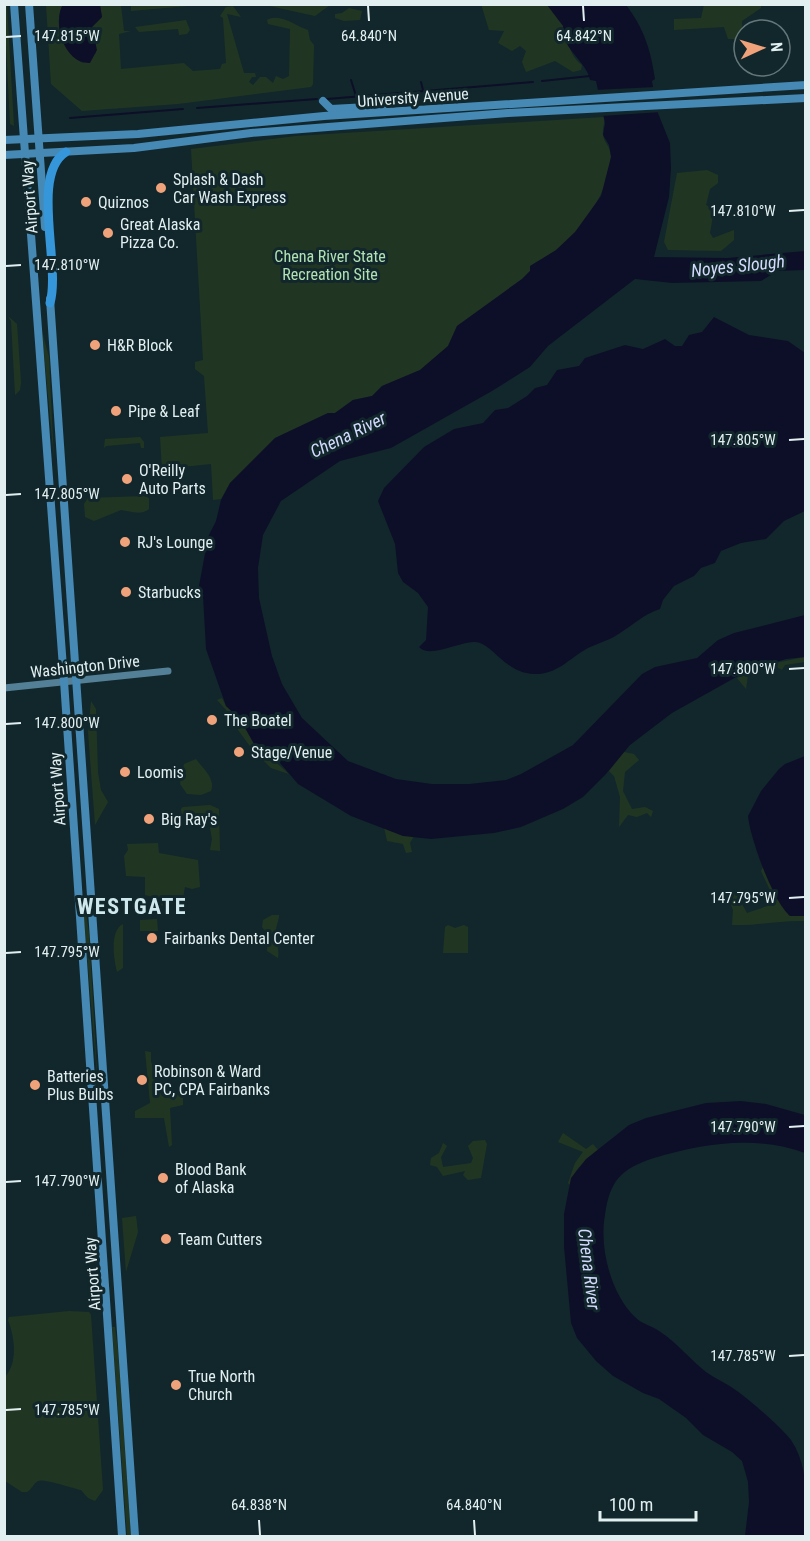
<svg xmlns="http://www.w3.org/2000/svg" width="810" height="1541" font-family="'Roboto Condensed',sans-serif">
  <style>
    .green { fill: #213622 }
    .water { fill: #0d0f28 }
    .pier { fill: #12272b }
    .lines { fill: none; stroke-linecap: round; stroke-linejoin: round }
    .stream { stroke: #0d0f28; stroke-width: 2 }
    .secondary { stroke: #538097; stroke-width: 7 }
    .primary { stroke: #4689b4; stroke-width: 8 }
    .highway { stroke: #3696da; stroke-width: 9 }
    .ticks { fill: none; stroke: #e2eff1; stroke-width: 2 }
    .poi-dot { fill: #f0a27a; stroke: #12272b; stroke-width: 2 }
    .labels { text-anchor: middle; stroke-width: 6; stroke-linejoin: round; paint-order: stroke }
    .street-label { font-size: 16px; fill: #e2eff1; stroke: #12272b }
    .poi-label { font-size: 16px; fill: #e2eff1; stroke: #12272b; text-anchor: start }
    .park-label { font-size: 16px; fill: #b2e2b3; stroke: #12272b }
    .water-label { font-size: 18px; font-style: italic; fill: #d3dafd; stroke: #12272b }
    .district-label { font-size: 22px; font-weight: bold; letter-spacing: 1.5px; fill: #cfe8ed; stroke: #12272b }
    .ticks-label { font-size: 15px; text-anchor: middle; fill: #e2eff1; stroke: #12272b; stroke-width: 6; stroke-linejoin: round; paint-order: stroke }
  </style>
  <rect width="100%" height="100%" fill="#12272b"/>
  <g class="green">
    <path d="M481,4L547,5C552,9 561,19 563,25C567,37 569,56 582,65L581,70L573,72L555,61L526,72L522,62L526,51L520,46L512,51L498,43L504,31L489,30Z"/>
    <path d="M4,5H7L14,126L10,124Z"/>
    <path d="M46,5H63C52,24 64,55 83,63L96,53V43L92,27L102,17L100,5H121L124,31H131L119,34L121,69L184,63L193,71L220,69L222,64L226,63L223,18L220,16L226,7L233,6L241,17L227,14L244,73H255L256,77H252L249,82L253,85L260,77H266L273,83L276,76L283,79L289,76L290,29L268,24L267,20C279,12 298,27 308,30L310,40L314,45L313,84L311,87L178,104L82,111L51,84Z"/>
    <path d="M155,5L187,4L188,6L131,11V6Z"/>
    <path d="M265,5H330L315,16Z"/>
    <path d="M704,5H761V8L742,21L743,39H728L724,27L674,30V19L701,18Z"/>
    <path d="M349,8L362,11L360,20L344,21L335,18V14L342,13Z"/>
    <path d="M186,20L190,30L187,34L179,35L178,29L139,32L135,27Z"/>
    <path d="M604,117C605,123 602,129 603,135C604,143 611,147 611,156C610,191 581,232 554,252C546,257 538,261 530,266V271L522,279L457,326L448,346L420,370L382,386L372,396L353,400L335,413H328L275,438L230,483L221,499L213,500L211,464L162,469L160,437L208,433L204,376L195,369V362L203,360L191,149L296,136Z"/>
    <path d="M707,170L718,175V183L710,189L706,205L714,210L710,233L713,238L734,230V240L721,251L668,250L664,242L677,173Z"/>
    <path d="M8,316L17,324L21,382L20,390L15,395L11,321Z"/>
    <path d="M42,331L49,357L54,460Z"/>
    <path d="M140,437L144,442V448H141L140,443L106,446L104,448L105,439Z"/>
    <path d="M144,496L149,498V509C141,516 130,511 121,510L94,521L85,517L84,504L88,498Z"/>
    <path d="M805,657V662L785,665L782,670L773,665L748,675L746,689L737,678L765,665Z"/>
    <path d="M222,698L226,706L240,719L254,743L289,774L271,768L252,749L238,730L237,722L217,700Z"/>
    <path d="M91,701L96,709L98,772L101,790L108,802L95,825L88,732Z"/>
    <path d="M624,752L634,754L639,760L625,772L623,791L632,809L645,807L653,811L651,817L647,813L637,817L628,815L619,827L620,797L614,776L609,771Z"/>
    <path d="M196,759C202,768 216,778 211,791L201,795L187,794L180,784L184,764Z"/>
    <path d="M210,805L219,809L220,851L210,850L212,839L208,817L182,818L181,809L183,807Z"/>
    <path d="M384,827L403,836H414L410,843L412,852L406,853L403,844L387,841Z"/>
    <path d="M158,843L159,853L198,860L200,887L192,889L185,887L182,903L152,907L151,903L156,901L157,898L145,895V877L126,876L124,856L128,850L127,844Z"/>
    <path d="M763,867L779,901L790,916H805V921C779,920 758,926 732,925L733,910L725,889L736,893L747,913L776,903L761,871Z"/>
    <path d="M83,906H85L89,933L98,1089Z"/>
    <path d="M272,915H279C279,921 276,925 276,931C275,941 280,950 278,958L267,951L268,935L262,927L263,920Z"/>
    <path d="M157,919L158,931H140V920Z"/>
    <path d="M123,924V968L117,972C114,960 109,931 123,924Z"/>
    <path d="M448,925L455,928L464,925L468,927V953H443L445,927Z"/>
    <path d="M145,1051L151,1052V1061L161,1095L165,1098L180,1094L183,1097V1105L170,1108L172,1145L169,1147L164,1118H135V1111L150,1103Z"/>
    <path d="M563,1133L586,1149L593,1144L598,1150C587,1161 572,1168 571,1186L568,1183L575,1163L583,1152L558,1142Z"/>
    <path d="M473,1141L485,1140L487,1144L481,1178L468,1180L463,1175L465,1171L443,1176L437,1167L430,1165L431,1158L439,1153L443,1143L447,1146L441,1157L443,1167L471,1163L473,1158L468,1146Z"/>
    <path d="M136,1216L138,1232L126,1272L122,1218Z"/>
    <path d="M69,1311L89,1312L91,1315L103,1490L95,1501L88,1498L81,1490C72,1488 42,1478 38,1481C33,1484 32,1489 27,1492H22L5,1481V1377C18,1363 15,1338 8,1320L9,1317Z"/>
    <path d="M112,1327H115L118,1351L131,1536H127Z"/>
  </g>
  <g class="water">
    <path d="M63,4L100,5L102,17L92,27L97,50L90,63C64,64 52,23 63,4Z"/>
    <path d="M547,5H626C644,28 651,51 655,79L652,81L658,113L670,143L671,168L669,197L654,257L727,258L805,251V270L777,271L761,281L672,283L635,279L548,346L530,367L492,391L391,448L340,461L281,501L263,535L258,568L259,598L272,656L282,684L302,718L348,761L396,779L432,784H469L506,780L521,774L573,745L642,674L655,667L697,658L718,640L734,633L805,615V657L786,659L747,671L672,713L630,745L606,774L583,797L563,809L521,827L494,833L431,839L403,836L351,816L298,784L280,763L254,744L240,719L226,706L206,649L203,596L199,586L208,537L216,521L221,500L230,483L275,438L328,413H335L353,400L372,396L382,386L420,370L448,346L457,326L522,279L530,271V266L556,250L575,232L601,196L611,157L609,145L603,135L605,123L596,81L590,80C587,61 560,48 563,26Z"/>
    <path d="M714,317L749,335L788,341L805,353V511L784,521L766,539L741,543L721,551L715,563L701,568L694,576L674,586L663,600L660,609C642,615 632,626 617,635C606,642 594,644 583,651C567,661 555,675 534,674C504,673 493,643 475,642C460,641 430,659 419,647L426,640L428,607L418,593L403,582L398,573L395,544L378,501L384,488L424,447L454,429L483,423L495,410L508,408L527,396L535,388L547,385L557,370L579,366L585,358L625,345L643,349L665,339L675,346H682L689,335L702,332Z"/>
    <path d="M805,756V916H790C773,902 750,838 748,816L761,791L779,769L785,764Z"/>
    <path d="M741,1101L766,1104L805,1115V1153C755,1135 704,1143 654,1158C620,1169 610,1181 605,1215C599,1248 611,1294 635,1317C643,1325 654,1326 662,1333C678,1344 691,1360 706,1372C716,1379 728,1384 737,1391C750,1400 782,1428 791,1440C810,1468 806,1504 805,1536H745L749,1502L748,1482L742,1461L732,1452L703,1435L686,1418L659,1399L643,1393L613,1376L596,1361L577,1338L571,1323L564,1247V1214L571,1178L586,1159L629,1125L646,1118L706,1103Z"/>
  </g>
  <path class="pier" d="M656,87L661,112L601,116L595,90Z"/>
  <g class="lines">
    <g class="stream">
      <path d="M351,80L356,96"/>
      <path d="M542,81L590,76"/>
      <path d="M421,82L423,90"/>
      <path d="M327,99L533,82"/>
      <path d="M197,108L317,99"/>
      <path d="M70,118L183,109"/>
    </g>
    <path class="secondary" d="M4,688L168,671"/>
    <g class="primary">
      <path d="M14,4L64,681L122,1536"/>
      <path d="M29,4L45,227"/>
      <path d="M323,101L331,109L368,107L383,110"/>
      <path d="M4,140L138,134L324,116L806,85"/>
      <path d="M4,155L134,148L251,133L508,113L806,98"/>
      <path d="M50,299L135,1536"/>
    </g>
    <path class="highway" d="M50,303C61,265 30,174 66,152"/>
  </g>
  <path class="ticks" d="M368,6L369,21M583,6L584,21M6,37L21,36M789,211L804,210M6,266L21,265M789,440L804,439M6,495L21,494M789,669L804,668M6,724L21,723M789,898L804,897M6,953L21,952M789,1127L804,1126M6,1182L21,1181M789,1356L804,1355M6,1410L21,1409M259,1520L260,1535M474,1520L475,1535"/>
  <g class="poi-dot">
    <circle cx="161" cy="188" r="6"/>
    <circle cx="86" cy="202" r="6"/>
    <circle cx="108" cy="233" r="6"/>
    <circle cx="95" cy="345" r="6"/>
    <circle cx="116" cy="411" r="6"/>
    <circle cx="127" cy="479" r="6"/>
    <circle cx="125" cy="542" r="6"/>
    <circle cx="126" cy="592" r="6"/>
    <circle cx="212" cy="720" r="6"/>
    <circle cx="239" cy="752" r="6"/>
    <circle cx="125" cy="772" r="6"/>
    <circle cx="149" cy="819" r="6"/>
    <circle cx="152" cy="938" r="6"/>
    <circle cx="142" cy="1080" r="6"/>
    <circle cx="35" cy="1085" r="6"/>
    <circle cx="163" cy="1178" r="6"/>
    <circle cx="166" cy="1239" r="6"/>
    <circle cx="176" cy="1385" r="6"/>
  </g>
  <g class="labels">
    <g class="street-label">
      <text transform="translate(413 97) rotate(-4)" y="6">University Avenue</text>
      <text transform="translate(29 197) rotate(-94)" y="6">Airport Way</text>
      <text transform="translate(85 666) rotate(-6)" y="6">Washington Drive</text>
      <text transform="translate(57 789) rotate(-94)" y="6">Airport Way</text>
      <text transform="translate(92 1274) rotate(-94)" y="6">Airport Way</text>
    </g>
    <g class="poi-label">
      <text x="173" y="185">Splash &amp; Dash<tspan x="173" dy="18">Car Wash Express</tspan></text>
      <text x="98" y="208">Quiznos</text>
      <text x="120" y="230">Great Alaska<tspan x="120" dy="18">Pizza Co.</tspan></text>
      <text x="107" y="351">H&amp;R Block</text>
      <text x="128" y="417">Pipe &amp; Leaf</text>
      <text x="139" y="476">O'Reilly<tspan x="139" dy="18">Auto Parts</tspan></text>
      <text x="137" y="548">RJ's Lounge</text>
      <text x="138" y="598">Starbucks</text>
      <text x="224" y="726">The Boatel</text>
      <text x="251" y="758">Stage/Venue</text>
      <text x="137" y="778">Loomis</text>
      <text x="161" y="825">Big Ray's</text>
      <text x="164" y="944">Fairbanks Dental Center</text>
      <text x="154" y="1077">Robinson &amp; Ward<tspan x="154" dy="18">PC, CPA Fairbanks</tspan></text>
      <text x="47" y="1082">Batteries<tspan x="47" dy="18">Plus Bulbs</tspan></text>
      <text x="175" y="1175">Blood Bank<tspan x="175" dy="18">of Alaska</tspan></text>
      <text x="178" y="1245">Team Cutters</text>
      <text x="188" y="1382">True North<tspan x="188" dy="18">Church</tspan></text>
    </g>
    <g class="park-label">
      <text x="330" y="262">Chena River State<tspan x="330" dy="18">Recreation Site</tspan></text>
    </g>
    <g class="water-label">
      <text transform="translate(738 266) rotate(-6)" y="6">Noyes Slough</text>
      <text transform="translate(348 435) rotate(-26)" y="6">Chena River</text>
      <text transform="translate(589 1269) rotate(83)" y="6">Chena River</text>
    </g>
    <g class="district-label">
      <text x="132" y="914">WESTGATE</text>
    </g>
  </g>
  <g class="ticks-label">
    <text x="67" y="41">147.815°W</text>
    <text x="369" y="41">64.840°N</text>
    <text x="584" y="41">64.842°N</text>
    <text x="743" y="216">147.810°W</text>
    <text x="67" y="270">147.810°W</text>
    <text x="743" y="445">147.805°W</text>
    <text x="67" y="499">147.805°W</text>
    <text x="743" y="674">147.800°W</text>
    <text x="67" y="728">147.800°W</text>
    <text x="743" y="903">147.795°W</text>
    <text x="67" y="957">147.795°W</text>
    <text x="743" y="1132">147.790°W</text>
    <text x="67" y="1186">147.790°W</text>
    <text x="743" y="1361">147.785°W</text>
    <text x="67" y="1415">147.785°W</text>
    <text x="259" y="1510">64.838°N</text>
    <text x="474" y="1510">64.840°N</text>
  </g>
  <rect width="810" height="1541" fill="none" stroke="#e2eff1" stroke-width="12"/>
  <g transform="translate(762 48) rotate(86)"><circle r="28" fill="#12272b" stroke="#65777a" stroke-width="1.5"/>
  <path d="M0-4.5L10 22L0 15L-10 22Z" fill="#f0a27a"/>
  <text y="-9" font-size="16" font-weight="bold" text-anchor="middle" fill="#e2eff1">N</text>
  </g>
  <path d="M600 1511v9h96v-9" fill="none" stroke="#e2eff1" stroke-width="3"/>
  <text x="609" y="1511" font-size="18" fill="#e2eff1" stroke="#12272b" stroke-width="4.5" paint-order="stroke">100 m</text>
</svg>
